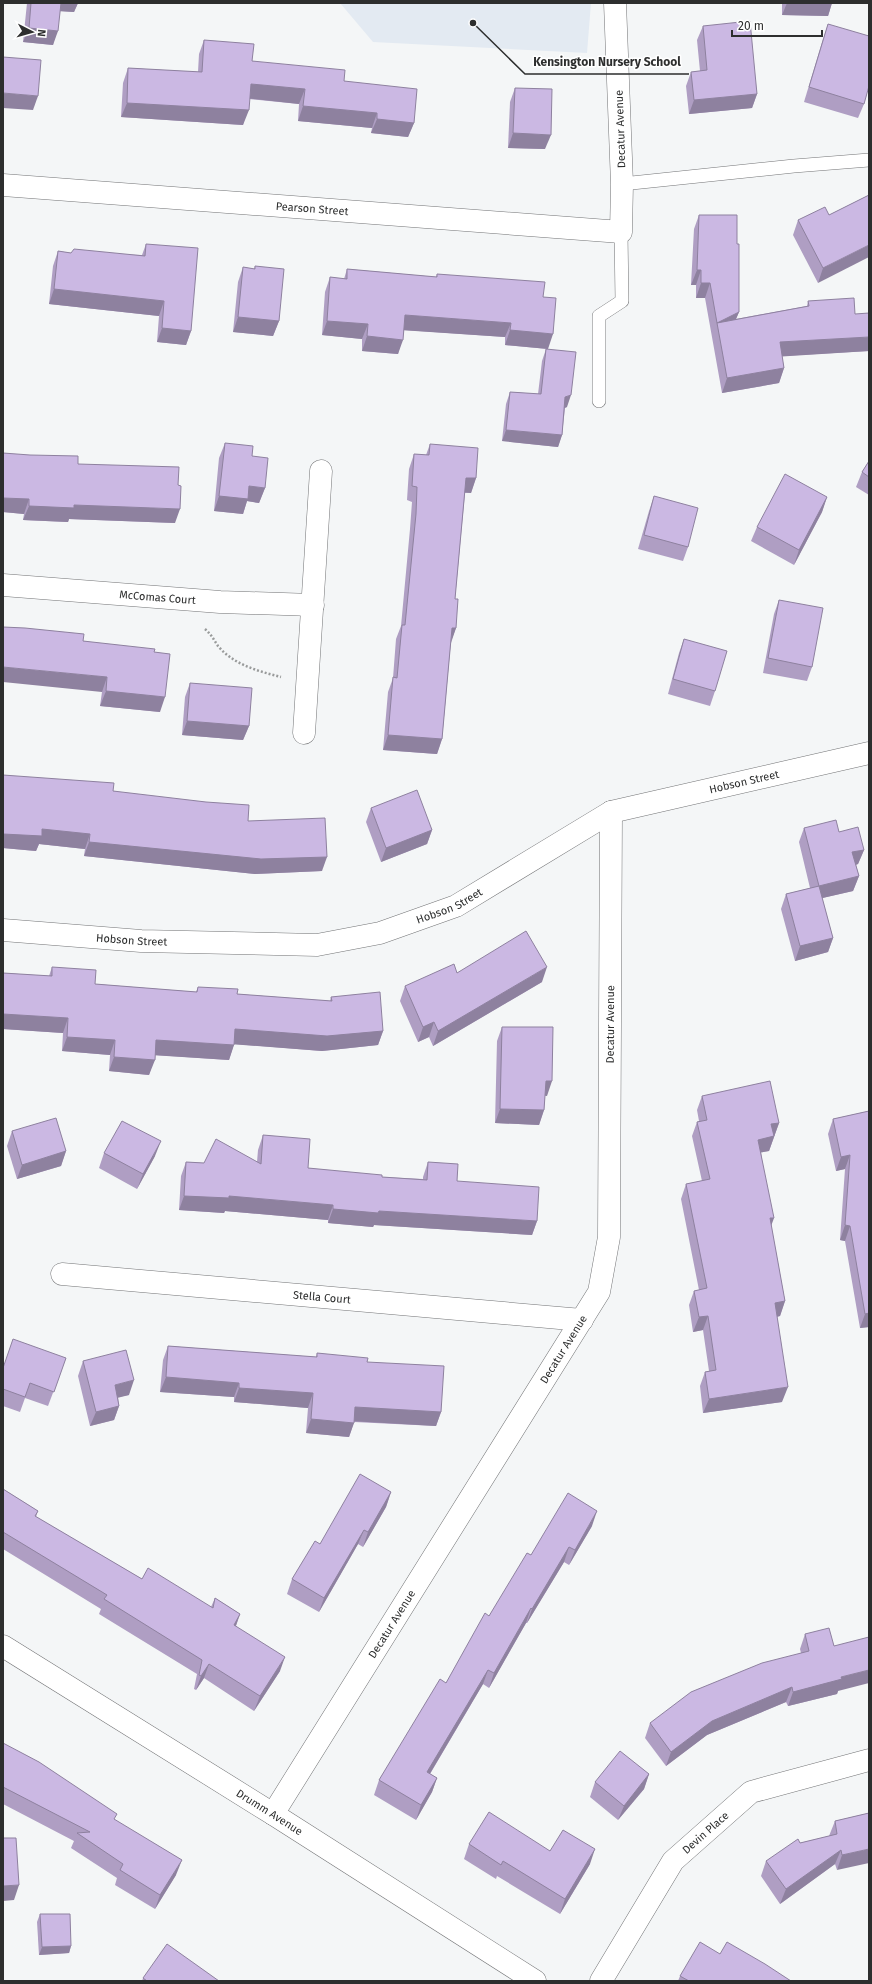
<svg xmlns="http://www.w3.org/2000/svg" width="872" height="1984" font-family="'Fira Sans',sans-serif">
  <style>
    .built { fill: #e3eaf2 }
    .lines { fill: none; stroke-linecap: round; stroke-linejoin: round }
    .service-casing { stroke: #737476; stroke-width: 14 }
    .minor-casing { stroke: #737476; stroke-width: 23 }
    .path { stroke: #999b9b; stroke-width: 2.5; stroke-dasharray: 2 2; stroke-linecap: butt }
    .service { stroke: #fff; stroke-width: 13 }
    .minor { stroke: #fff; stroke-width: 22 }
    .wall { fill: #af9ec3 }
    .shaded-wall { fill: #8e819f }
    .building { fill: #cbb8e3; stroke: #8e819f }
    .labels { text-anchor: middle; stroke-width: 3; stroke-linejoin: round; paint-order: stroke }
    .street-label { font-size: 11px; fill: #2d2e2e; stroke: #fff }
    .leader { fill: none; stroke: #2d2e2e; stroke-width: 1.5 }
    .callout-dot { fill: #2d2e2e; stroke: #fff; stroke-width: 1.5 }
    .callout-label { font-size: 12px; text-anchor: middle; font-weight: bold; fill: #2d2e2e; stroke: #fff; stroke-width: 3; stroke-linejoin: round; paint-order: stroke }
  </style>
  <rect width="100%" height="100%" fill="#f4f6f7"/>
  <path class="built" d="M340,3H591L587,53L373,42Z"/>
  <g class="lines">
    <defs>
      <g id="service">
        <path d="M622,184L794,166L869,160"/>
        <path d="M599,401V316L622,301L621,232"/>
      </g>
      <g id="minor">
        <path id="s1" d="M3,185L621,232L622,184L615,3"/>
        <path id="s2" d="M3,585L220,602L313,605"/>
        <path d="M304,733L321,471"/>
        <path id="s3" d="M3,930L141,941L317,945L380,933L456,906L611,812L869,753"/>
        <path id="s4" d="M62,1274L582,1320"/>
        <path id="s5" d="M3,1646L273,1814L535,1981"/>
        <path id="s6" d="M273,1814L599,1292L609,1237L611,812"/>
        <path id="s7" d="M601,1981L673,1861L751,1792L869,1760"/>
      </g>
    </defs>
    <use href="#service" class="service-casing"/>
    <use href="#minor" class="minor-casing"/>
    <path class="path" d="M205,629C211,634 214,640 218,646C234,665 258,671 281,677"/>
    <use href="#service" class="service"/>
    <use href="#minor" class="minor"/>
  </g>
  <g class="wall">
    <path d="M27,3H78L74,12L60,11L53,45L23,42Z"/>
    <path d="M782,3H832L828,16L782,15Z"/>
    <path d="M828,24L864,104L858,118L804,102L823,39Z"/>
    <path d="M703,26L757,94L752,108L689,114L686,86L691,72L700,71L697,40Z"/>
    <path d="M204,40L252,61L344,81L414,123L408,137L371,133L372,128L298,121L299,104L249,99L243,125L121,117L123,83L128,68L198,72L199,54Z"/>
    <path d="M515,88L545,149L508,148L510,102Z"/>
    <path d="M869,195L818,283L793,235L798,220L829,215Z"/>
    <path d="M699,215L737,244L739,312L736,319L807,306L808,301L855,314L869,351L782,356L784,368L779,383L722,393L705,298H696V285H691L694,229Z"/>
    <path d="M146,244L191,331L186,345L157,342L159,316L49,304L53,266L58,251L71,253L142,255Z"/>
    <path d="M255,266L279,321L273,336L233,332L238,282L243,267L254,269Z"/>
    <path d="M347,269L436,277L437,274L543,297L548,349L505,345V337L404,330L398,354L362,351V339L322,335L325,292L330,277L344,279Z"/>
    <path d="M546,349L567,407L565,408L562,435L558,447L502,441L506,404L510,392L538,394L542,361Z"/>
    <path d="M225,443L252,456L265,488L259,503L247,501L243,514L214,511L219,458Z"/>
    <path d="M430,444L476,478L471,493H465L455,599L456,628L451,641L442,739L437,754L383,750L388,692L393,678L396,639L401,626L410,529L412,502L407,500L409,469L414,454L426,455Z"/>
    <path d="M3,453L78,464L175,523L69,519L68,522L23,520L24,514L3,512Z"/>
    <path d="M869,461V495L856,487L862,472Z"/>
    <path d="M654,496L688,547L683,561L638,549L649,511Z"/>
    <path d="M827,497L822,512L794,565L751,541L757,527Z"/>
    <path d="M779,600L812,667L807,681L763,673L774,614Z"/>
    <path d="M684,639L715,691L710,706L668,694L679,653Z"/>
    <path d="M83,641L154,652L160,712L100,706L102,692Z"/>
    <path d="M190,683L249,726L243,740L182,735L185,697Z"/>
    <path d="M113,791L248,821L322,871L255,874L84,856L85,849L39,844L36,851L3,848Z"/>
    <path d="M371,808L432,830L427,844L381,862L366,822Z"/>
    <path d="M804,828L839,832L864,850L858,864L856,865L859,876L853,891L822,898L833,938L828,952L795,961L781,909L786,894L810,888L799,842Z"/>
    <path d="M52,967L95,984L196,992L198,987L237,994L330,1001L331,997L383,1031L378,1045L322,1051L234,1044L229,1060L155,1055L149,1075L109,1071L110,1055L62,1051L63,1033L3,1029V973L49,976Z"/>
    <path d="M457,973L542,982L433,1046L429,1037L418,1042L400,1001L405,986Z"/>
    <path d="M502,1027L547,1096L545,1095L544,1110L539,1125L495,1123L497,1041Z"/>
    <path d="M702,1096L779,1123L769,1151L761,1152L771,1225L785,1301L780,1316L777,1317L782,1402L703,1413L700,1386L705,1372L709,1371L703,1330L693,1332L689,1305L694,1291L699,1290L681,1199L686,1184L702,1181L692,1136L697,1122L699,1121L697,1110Z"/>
    <path d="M869,1111V1328V1327L860,1328L845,1241L840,1240L845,1169L836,1171L828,1134L833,1119Z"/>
    <path d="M12,1131L66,1151L61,1166L17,1179L7,1146Z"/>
    <path d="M263,1135L308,1168L382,1177L423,1179V1177L428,1162L457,1181L537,1221L532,1235L374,1225L373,1227L328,1223V1220L225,1211L224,1213L179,1210L181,1176L186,1162L204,1163L257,1162L258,1150Z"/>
    <path d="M104,1153L155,1156L137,1189L99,1168Z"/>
    <path d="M168,1346L316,1357L317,1353L367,1362L441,1412L436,1426L354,1422L349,1437L306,1433L308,1408L234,1402V1397L160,1392L163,1360Z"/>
    <path d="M66,1358L48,1406L25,1398L20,1412L3,1406V1368Z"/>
    <path d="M83,1361L129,1395L118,1397L119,1406L114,1420L90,1426L78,1376Z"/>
    <path d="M3,1489L38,1511L36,1517L142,1579L211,1607L215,1598L240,1614L236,1626L280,1671L254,1711L204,1678L196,1690L194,1689L197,1674L99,1614L101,1609L3,1549Z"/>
    <path d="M391,1492L386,1507L363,1547L358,1544L319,1612L287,1594L292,1579L320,1544Z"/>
    <path d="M592,1526L569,1565L564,1562L527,1623H526L489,1688L483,1684L430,1774L437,1778L432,1792L416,1820L374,1795L379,1780L446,1683L489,1616L531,1555Z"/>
    <path d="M805,1634L838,1691L837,1694L788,1706L786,1702L707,1735L666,1766L645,1738L650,1723L801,1653L800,1649Z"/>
    <path d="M3,1743L115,1820L176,1875L155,1909L115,1885L117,1878L71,1848L74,1841L3,1804Z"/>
    <path d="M649,1774L644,1789L618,1820L590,1797L595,1782Z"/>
    <path d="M869,1813L837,1870L835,1864L780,1904L761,1876L766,1861L800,1843L829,1836L835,1821Z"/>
    <path d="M469,1844L550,1851L590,1864L560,1914L497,1876L496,1879L464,1859Z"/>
    <path d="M40,1914L71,1946L69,1953L39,1955L37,1922Z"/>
    <path d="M720,1954L791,1981H678L680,1976Z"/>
    <path d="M143,1978L219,1981H142Z"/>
  </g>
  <g class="shaded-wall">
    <path d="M60,3H78L74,12L57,11Z"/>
    <path d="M787,3H832L828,16L782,15Z"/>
    <path d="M29,28L58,31L53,45L23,42Z"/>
    <path d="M251,84L305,89L299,104L245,98Z"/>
    <path d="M3,93L38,96L33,110L3,108Z"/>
    <path d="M757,94L752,108L689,114L694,100Z"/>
    <path d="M127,103L249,110L243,125L121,117Z"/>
    <path d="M303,106L377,113L372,128L298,121Z"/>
    <path d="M377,119L414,123L408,137L371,133Z"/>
    <path d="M513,133L551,135L545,149L508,148Z"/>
    <path d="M869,245V257L818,283L823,268Z"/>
    <path d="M697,270H701L696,285H691Z"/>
    <path d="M701,283H710L705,298H696Z"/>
    <path d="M54,289L164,301L159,316L49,304Z"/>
    <path d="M739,312L733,326L717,323L712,337L717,323Z"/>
    <path d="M405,315L511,323L505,337L400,330Z"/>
    <path d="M238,317L279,321L273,336L233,332Z"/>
    <path d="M327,321L368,324L362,339L322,335Z"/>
    <path d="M162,328L191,331L186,345L157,342Z"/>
    <path d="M510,330L553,334L548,349L505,345Z"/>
    <path d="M367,336L403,340L398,354L362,351Z"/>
    <path d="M869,337V351L774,357L780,342Z"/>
    <path d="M784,368L779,383L722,393L727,378Z"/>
    <path d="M571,395L567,407L561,409L565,397Z"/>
    <path d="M506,430L562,435L558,447L502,441Z"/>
    <path d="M466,478H476L471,493L461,492Z"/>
    <path d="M249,486L265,488L259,503L247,501L243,514L214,511L219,496Z"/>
    <path d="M827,497L822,512L794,565L799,550Z"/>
    <path d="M3,498L29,499L24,514L3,512Z"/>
    <path d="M74,505L180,509L175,523L69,519L68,522L23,520L29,506Z"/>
    <path d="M452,628H456L451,643Z"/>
    <path d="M3,667L107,677L102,692L3,682Z"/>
    <path d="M106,691L165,697L160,712L100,706Z"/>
    <path d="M187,721L249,726L243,740L182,735Z"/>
    <path d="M388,735L442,739L437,754L383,750Z"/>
    <path d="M42,829L90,834L85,849L39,844L36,851L3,848V834Z"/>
    <path d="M432,830L427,844L381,862L386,848Z"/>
    <path d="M89,842L327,857L322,871L255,874L84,856Z"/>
    <path d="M864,850L858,864L847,867L852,852Z"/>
    <path d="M859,876L853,891L814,900L819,886Z"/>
    <path d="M833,938L828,952L795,961L800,946Z"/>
    <path d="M547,967L542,982L433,1046L438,1031Z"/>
    <path d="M3,1014L68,1018L63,1033L3,1029Z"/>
    <path d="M434,1022L429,1037L418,1042L423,1027Z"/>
    <path d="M235,1029L383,1031L378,1045L322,1051L230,1044Z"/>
    <path d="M67,1037L115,1040L110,1055L62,1051Z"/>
    <path d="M156,1040L234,1045L229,1060L151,1055Z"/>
    <path d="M114,1057L155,1060L149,1075L109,1071Z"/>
    <path d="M546,1081H552L547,1096L540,1095Z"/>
    <path d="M500,1109L544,1110L539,1125L495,1123Z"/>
    <path d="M779,1123L769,1151L753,1154L758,1140L771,1124Z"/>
    <path d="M161,1141L155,1156L137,1189L143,1174Z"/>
    <path d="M66,1151L61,1166L17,1179L22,1165Z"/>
    <path d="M850,1155L845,1169L836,1171L841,1157Z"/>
    <path d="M184,1196H229L333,1205L328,1220L225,1211L224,1213L179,1210Z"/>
    <path d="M333,1209L379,1211L537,1221L532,1235L374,1225L373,1227L328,1223Z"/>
    <path d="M770,1218H774L769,1232Z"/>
    <path d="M845,1225L850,1226L845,1241L840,1240Z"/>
    <path d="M785,1301L780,1316L770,1318L775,1303Z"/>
    <path d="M869,1313V1327L860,1328L865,1314Z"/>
    <path d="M708,1316L703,1330L693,1332L699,1317Z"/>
    <path d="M166,1377L239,1383L234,1397L160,1392Z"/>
    <path d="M134,1380L129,1395L109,1400L115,1385Z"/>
    <path d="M788,1387L782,1402L703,1413L709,1399Z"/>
    <path d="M239,1388L313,1393L308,1408L234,1402Z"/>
    <path d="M119,1406L114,1420L90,1426L96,1412Z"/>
    <path d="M355,1407L441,1412L436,1426L350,1421Z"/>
    <path d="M311,1419L354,1423L349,1437L306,1433Z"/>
    <path d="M391,1492L386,1507L363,1547L368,1532Z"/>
    <path d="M597,1511L592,1526L569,1565L575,1550Z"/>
    <path d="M364,1530L358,1544L319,1612L324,1598Z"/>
    <path d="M569,1547L564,1562L527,1623L532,1609Z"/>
    <path d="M531,1608L526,1623L489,1688L494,1673Z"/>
    <path d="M240,1614L235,1628L234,1625Z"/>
    <path d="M285,1657L280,1671L254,1711L260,1696Z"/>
    <path d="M209,1664L204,1678L196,1690L201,1676Z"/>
    <path d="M488,1670L483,1684L422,1787L427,1772Z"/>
    <path d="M869,1670V1683L838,1691L837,1694L788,1706L793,1692L841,1677Z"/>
    <path d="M792,1687L786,1702L707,1735L666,1766L671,1752L712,1721Z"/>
    <path d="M649,1774L644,1789L618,1820L624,1806Z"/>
    <path d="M437,1778L432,1792L416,1820L421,1805Z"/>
    <path d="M595,1849L590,1864L560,1914L565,1899Z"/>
    <path d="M869,1849V1863L837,1870L842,1855Z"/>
    <path d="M841,1850L835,1864L780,1904L786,1889Z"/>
    <path d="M182,1860L176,1875L155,1909L160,1895Z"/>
    <path d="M19,1885L14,1900L3,1901V1886Z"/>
    <path d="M71,1946L69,1953L39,1955L42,1947Z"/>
  </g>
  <g class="building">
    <path d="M31,3H61L58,31L29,28Z"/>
    <path d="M750,21L757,94L694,100L691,72L707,70L703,26Z"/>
    <path d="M828,24L869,36V86L864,104L809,87Z"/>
    <path d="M204,40L254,44L252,61L345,70L344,81L417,89L414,123L377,119V113L303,106L305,89L251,84L249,110L127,103L128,68L202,72Z"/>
    <path d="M3,57L41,60L38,96L3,93Z"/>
    <path d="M515,88L552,89L551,135L513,133Z"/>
    <path d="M869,195V245L823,268L798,220L825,207L829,215Z"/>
    <path d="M699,215H737V244H739V312L717,323L710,283H701V270H697Z"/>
    <path d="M146,244L198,248L191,331L162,328L164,301L54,289L58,251L71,253L74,249L145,256Z"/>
    <path d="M255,266L284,269L279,321L238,317L243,267L255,269Z"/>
    <path d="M347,269L437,277V274L545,282L543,297L556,298L553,334L510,330L511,323L405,315L403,340L367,336L368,324L327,321L330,277L347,279Z"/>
    <path d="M854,298L855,314L869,313V337L780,342L784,368L727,378L717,323L809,306L808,301Z"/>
    <path d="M546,349L576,352L571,395L565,397L562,435L506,430L510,392L541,394Z"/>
    <path d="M225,443L253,446L252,456L268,458L265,488L249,486L248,499L219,496Z"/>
    <path d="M430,444L478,448L476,478H466L455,599H458L456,628H452L442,739L388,735L393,677L397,678L402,625H405L416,514L417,487L412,486L414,454L429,455Z"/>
    <path d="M3,453L30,455L78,456V464L179,467L178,485L181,486L180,509L74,505V508L29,506V499L3,498Z"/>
    <path d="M869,461V477L862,472Z"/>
    <path d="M785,474L827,497L799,550L757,527Z"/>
    <path d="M654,496L698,508L688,547L644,535Z"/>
    <path d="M779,600L823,608L812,667L768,658Z"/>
    <path d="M3,627L25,628L84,634L83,641L155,649L154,652L170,654L165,697L106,691L107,677L3,667Z"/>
    <path d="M684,639L727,651L715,691L673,679Z"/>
    <path d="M190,683L252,688L249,726L187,721Z"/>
    <path d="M3,775L114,783L113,791L206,802L249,805L248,821L325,818L327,857L261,859L89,842L90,834L42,829V836L3,834Z"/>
    <path d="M417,790L432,830L386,848L371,808Z"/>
    <path d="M836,820L839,832L858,827L864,850L852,852L859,876L819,886L804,828Z"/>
    <path d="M819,886L833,938L800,946L786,894Z"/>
    <path d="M526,931L547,967L438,1031L434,1022L423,1027L405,986L454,964L457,973Z"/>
    <path d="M52,967L96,970L95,984L197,992L198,987L238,989L237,994L332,1001L331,997L380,992L383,1031L327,1036L235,1029L234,1045L156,1040L155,1060L114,1057L115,1040L67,1037L68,1018L3,1014V973L52,976Z"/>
    <path d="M502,1027H553L552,1081H546L544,1110L500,1109Z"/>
    <path d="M770,1081L779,1123L771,1124L774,1136L758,1140L774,1218H770L785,1301L775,1303L788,1387L709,1399L705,1372L716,1370L708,1316L699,1317L694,1291L707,1288L686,1184L710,1179L697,1122L707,1120L702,1096Z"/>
    <path d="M869,1111V1313L865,1314L850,1226L845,1225L850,1155L841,1157L833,1119Z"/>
    <path d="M56,1118L66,1151L22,1165L12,1131Z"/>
    <path d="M122,1121L161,1141L143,1174L104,1153Z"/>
    <path d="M263,1135L310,1139L308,1168L382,1175V1177L427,1180L428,1162L458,1164L457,1181L539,1187L537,1221L379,1211L378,1213L333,1209V1205L229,1196V1198L184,1196L186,1162L204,1163L216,1139L261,1164Z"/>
    <path d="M13,1339L66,1358L54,1392L30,1383L25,1397L3,1389V1368Z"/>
    <path d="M168,1346L317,1357V1353L368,1358L367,1362L444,1366L441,1412L355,1407L354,1423L311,1419L313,1393L239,1388V1383L166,1377Z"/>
    <path d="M126,1350L134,1380L115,1385L119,1406L96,1412L83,1361Z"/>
    <path d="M360,1474L391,1492L368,1532L364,1530L324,1598L292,1579L315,1541L320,1544Z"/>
    <path d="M3,1489L38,1511L35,1516L142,1579L148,1568L213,1608L215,1598L240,1614L234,1625L285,1657L260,1696L209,1664L201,1676L199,1675L202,1660L104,1599L107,1595L3,1532Z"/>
    <path d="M568,1493L597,1511L575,1550L569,1547L532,1609L531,1608L494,1673L488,1670L427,1772L437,1778L421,1805L379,1780L440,1679L446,1683L485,1613L489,1616L527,1553L531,1555Z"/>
    <path d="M829,1628L834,1646L869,1637V1670L841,1677L842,1679L793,1692L792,1687L712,1721L671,1752L650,1723L691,1692L762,1663L809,1651L805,1634Z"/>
    <path d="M3,1743L39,1762L117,1814L114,1819L182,1860L160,1895L120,1870L123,1864L77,1833L90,1832L3,1787Z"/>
    <path d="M620,1751L649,1774L624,1806L595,1782Z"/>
    <path d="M489,1812L550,1851L563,1830L595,1849L565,1899L503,1861L501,1865L469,1844Z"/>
    <path d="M869,1813V1849L842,1855L841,1850L786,1889L766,1861L798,1839L800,1843L837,1834L835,1821Z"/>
    <path d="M3,1838H16L19,1885L3,1886Z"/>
    <path d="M40,1914H70L71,1946L42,1947Z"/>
    <path d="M700,1942L720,1954L727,1942L765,1964L791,1981H689L680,1976Z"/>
    <path d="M167,1944L219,1981H147L143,1978Z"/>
  </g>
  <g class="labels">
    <g class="street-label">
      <text transform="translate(620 129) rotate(-92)" y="4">Decatur Avenue</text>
      <text dy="4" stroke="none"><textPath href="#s1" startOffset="310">Pearson Street</textPath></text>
      <text dy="4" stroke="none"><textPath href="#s2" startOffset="155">McComas Court</textPath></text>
      <text dy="4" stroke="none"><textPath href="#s3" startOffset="777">Hobson Street</textPath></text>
      <text dy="4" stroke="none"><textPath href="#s3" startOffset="453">Hobson Street</textPath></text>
      <text dy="4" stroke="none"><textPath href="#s3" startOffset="129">Hobson Street</textPath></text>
      <text dy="4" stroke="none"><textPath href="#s6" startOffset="884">Decatur Avenue</textPath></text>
      <text dy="4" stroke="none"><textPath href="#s4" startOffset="261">Stella Court</textPath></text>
      <text dy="4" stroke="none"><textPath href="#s6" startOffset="548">Decatur Avenue</textPath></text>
      <text dy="4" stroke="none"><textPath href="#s6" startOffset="224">Decatur Avenue</textPath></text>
      <text dy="4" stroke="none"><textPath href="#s5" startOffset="314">Drumm Avenue</textPath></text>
      <text dy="4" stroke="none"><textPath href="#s7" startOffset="183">Devin Place</textPath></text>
    </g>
  </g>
  <path class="leader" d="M473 23L525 74H689"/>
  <circle class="callout-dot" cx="473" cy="23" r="4"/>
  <g class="callout-label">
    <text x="607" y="66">Kensington Nursery School</text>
  </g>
  <rect width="872" height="1984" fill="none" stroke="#2d2e2e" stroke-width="8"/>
  <g transform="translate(32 32) rotate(96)" stroke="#ffffff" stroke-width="3" paint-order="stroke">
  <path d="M0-3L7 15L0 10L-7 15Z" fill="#2d2e2e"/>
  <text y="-6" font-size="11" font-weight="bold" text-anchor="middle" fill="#2d2e2e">N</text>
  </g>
  <path d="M732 30v6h90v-6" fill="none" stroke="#2d2e2e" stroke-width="2"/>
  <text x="738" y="30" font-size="12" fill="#2d2e2e" stroke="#ffffff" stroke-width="3" paint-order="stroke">20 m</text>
</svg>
